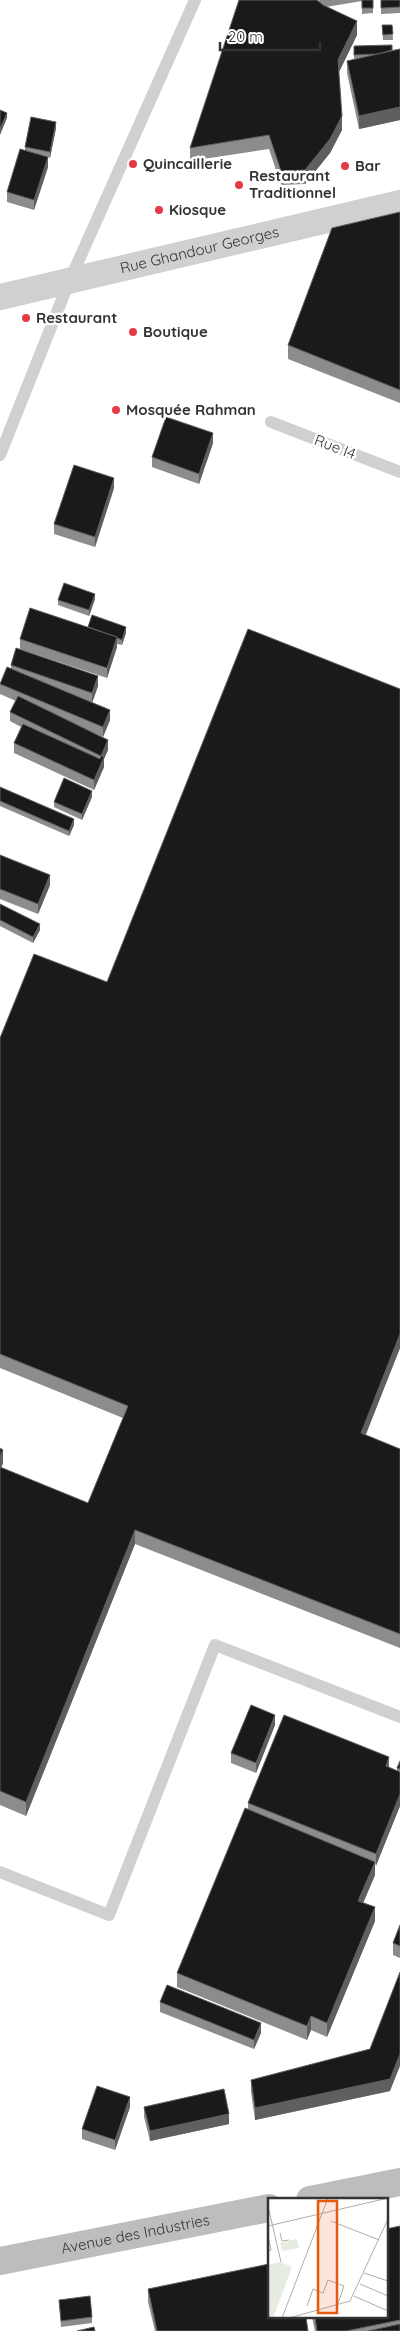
<svg xmlns="http://www.w3.org/2000/svg" width="400" height="2331" font-family="Quicksand,sans-serif">
  <style>
    .lines { fill: none; stroke-linecap: round; stroke-linejoin: round }
    .lane { stroke: #d0d0d0; stroke-width: 12 }
    .street { stroke: #d0d0d0; stroke-width: 26 }
    .secondary { stroke: #bdbdbd; stroke-width: 28 }
    .wall { fill: #8c8c8c }
    .shaded-wall { fill: #5f5f5f }
    .building { fill: #1a1a1a; stroke: #5f5f5f }
    .poi-dot { fill: #e63946; stroke: #fff; stroke-width: 2 }
    .labels { text-anchor: middle; stroke-width: 5; stroke-linejoin: round; paint-order: stroke }
    .poi-label { font-size: 15px; font-weight: bold; fill: #333; stroke: #fff; text-anchor: start }
    .street-label { font-size: 15px; fill: #333; stroke: #fff }
    .inset-road { fill: none; stroke: #adadad; stroke-width: 1 }
    .view { fill: #e8590c; fill-opacity: 0.15; stroke: #e8590c; stroke-width: 2.5 }
    .inset-edge { fill: none; stroke: #333; stroke-width: 2.5 }
  </style>
  <rect width="100%" height="100%" fill="#fff"/>
  <g class="lines">
    <g class="lane">
      <path d="M271,422L400,472"/>
      <path d="M0,455L69,282L195,0"/>
      <path d="M0,1872L109,1915L215,1645L400,1717"/>
    </g>
    <path class="street" id="s1" d="M0,297L400,203"/>
    <g class="secondary">
      <path d="M310,2200L400,2182"/>
      <path id="s2" d="M0,2261L269,2208"/>
    </g>
  </g>
  <g class="wall">
    <path d="M319,0H373V13L362,14V1L326,7L357,35L339,72L342,130L330,153L305,184L281,185L269,149L190,161V148L319,2Z"/>
    <path d="M381,0H400V13L381,14Z"/>
    <path d="M382,25H392L393,40H383Z"/>
    <path d="M354,46L392,50L400,49V120L359,129L347,73V61L354,59Z"/>
    <path d="M56,128L50,158L48,157V167L34,210L7,202V192L25,150V147Z"/>
    <path d="M400,212V403L288,359V345Z"/>
    <path d="M213,443L199,484L152,467V457Z"/>
    <path d="M114,488L95,547L54,534V524Z"/>
    <path d="M95,599L89,616L58,605V600Z"/>
    <path d="M88,627L126,633L122,645L117,644V647L107,678L20,649V639Z"/>
    <path d="M11,665L98,686L92,703L110,720L103,737L94,733L108,750L104,759V767L94,790L14,753V743L21,727L10,721V712L16,701L0,694V684L11,668Z"/>
    <path d="M400,689V1348L365,1435L400,1449V1648L135,1544L26,1816L0,1805V1448L3,1463L1,1468L88,1503L123,1418L0,1368V1038L107,982Z"/>
    <path d="M0,787L74,825L69,836L0,806Z"/>
    <path d="M92,797L82,820L54,807V802Z"/>
    <path d="M0,855L50,885L38,914L0,899Z"/>
    <path d="M0,904L40,930L33,943L0,926Z"/>
    <path d="M275,1725L256,1773L231,1763V1753Z"/>
    <path d="M400,1761V1806L375,1866V1875L363,1903L375,1921L327,2037L311,2030L307,2040L177,1987V1973L248,1810V1803L389,1768L397,1771V1768Z"/>
    <path d="M400,1925V1958L393,1955V1943Z"/>
    <path d="M160,2002L261,2033L254,2049L160,2012Z"/>
    <path d="M251,2080L390,2091L255,2120L251,2092Z"/>
    <path d="M130,2107L115,2150L82,2139V2129Z"/>
    <path d="M144,2107L229,2124L150,2141L144,2117Z"/>
    <path d="M400,2226V2331H315L312,2317H386Z"/>
    <path d="M148,2289L308,2331H155L148,2302Z"/>
    <path d="M59,2300L92,2317V2323L61,2327Z"/>
  </g>
  <g class="shaded-wall">
    <path d="M357,21V35L338,74V60Z"/>
    <path d="M400,107V120L359,129V116Z"/>
    <path d="M7,113V118L0,135V129Z"/>
    <path d="M342,116V130L330,153L305,184V170Z"/>
    <path d="M56,122V128L50,158V152Z"/>
    <path d="M48,157V167L34,210V200Z"/>
    <path d="M213,433V443L199,484V474Z"/>
    <path d="M114,478V488L95,547V537Z"/>
    <path d="M95,594V599L89,616V610Z"/>
    <path d="M126,627V633L122,645V640Z"/>
    <path d="M117,637V647L107,678V668Z"/>
    <path d="M98,676V686L92,703V693Z"/>
    <path d="M110,710V720L103,737V727Z"/>
    <path d="M108,740V750L104,759V767L94,790V780L101,756Z"/>
    <path d="M92,791V797L82,820V814Z"/>
    <path d="M74,819V825L69,836V831Z"/>
    <path d="M50,875V885L38,914V904Z"/>
    <path d="M40,924V930L33,943V937Z"/>
    <path d="M400,1334V1348L361,1447V1433Z"/>
    <path d="M3,1450V1463L0,1471V1457Z"/>
    <path d="M135,1530V1544L26,1816V1802Z"/>
    <path d="M275,1715V1725L256,1773V1763Z"/>
    <path d="M389,1757V1769L386,1766Z"/>
    <path d="M400,1794V1806L376,1866V1854Z"/>
    <path d="M375,1862V1875L358,1915V1901Z"/>
    <path d="M375,1907V1921L327,2037V2023Z"/>
    <path d="M311,2016V2030L307,2040V2026Z"/>
    <path d="M261,2023V2033L254,2049V2040Z"/>
    <path d="M400,2054V2066L390,2091L255,2120V2108Z"/>
    <path d="M130,2097V2107L115,2150V2140Z"/>
    <path d="M229,2114V2124L150,2141V2131Z"/>
  </g>
  <g class="building">
    <path d="M239,0H317L323,5L357,21L338,60L342,116L330,139L305,170L281,171L269,135L190,148Z"/>
    <rect x="362" y="0" width="11" height="8"/>
    <path d="M381,0H400V7L381,8Z"/>
    <path d="M382,25H392L393,34L383,35Z"/>
    <path d="M392,45V50L378,54L354,55V46Z"/>
    <path d="M400,49V107L359,116L347,61Z"/>
    <path d="M0,110L7,113L0,129Z"/>
    <path d="M31,117L56,122L50,152L25,147Z"/>
    <path d="M20,149L48,157L34,200L7,192Z"/>
    <path d="M400,212V390L288,345L332,228Z"/>
    <path d="M166,417L213,433L199,474L152,457Z"/>
    <path d="M74,465L114,478L95,537L54,524Z"/>
    <path d="M64,583L95,594L89,610L58,600Z"/>
    <path d="M30,608L117,637L107,668L20,639Z"/>
    <path d="M92,615L126,627L122,640L117,638V637L88,627Z"/>
    <path d="M248,629L400,689V1334L361,1433L400,1449V1634L135,1530L26,1802L0,1791V1467L88,1503L128,1406L0,1354V1038L34,954L107,982Z"/>
    <path d="M16,648L98,676L92,693L11,665Z"/>
    <path d="M7,667L110,710L103,727L0,684Z"/>
    <path d="M18,696L108,740L101,756L104,757L94,780L14,743L23,724L100,759L101,756L10,712Z"/>
    <path d="M64,778L92,791L82,814L54,802Z"/>
    <path d="M0,787L74,819L69,831L0,801Z"/>
    <path d="M0,855L50,875L38,904L0,889Z"/>
    <path d="M0,904L40,924L33,937L0,920Z"/>
    <path d="M0,1448L3,1450L0,1457Z"/>
    <path d="M251,1705L275,1715L256,1763L231,1753Z"/>
    <path d="M284,1715L389,1757L386,1766L400,1772V1794L376,1854L248,1803Z"/>
    <path d="M400,1761V1769L397,1768Z"/>
    <path d="M245,1808L375,1862L358,1901L375,1907L327,2023L311,2016L307,2026L177,1973Z"/>
    <path d="M400,1925V1946L393,1943Z"/>
    <path d="M400,1972V2054L390,2079L255,2108L251,2080L370,2049Z"/>
    <path d="M167,1985L261,2023L254,2040L160,2002Z"/>
    <path d="M97,2086L130,2097L115,2140L82,2129Z"/>
    <path d="M224,2089L229,2114L150,2131L144,2107Z"/>
    <path d="M400,2226V2320L346,2331H317L315,2317H386V2229Z"/>
    <path d="M269,2264V2317H306L308,2331H157L148,2289Z"/>
    <path d="M90,2296L92,2317L61,2321L59,2300Z"/>
    <path d="M400,2324V2331H368Z"/>
    <path d="M94,2327L95,2331H77Z"/>
  </g>
  <g class="poi-dot">
    <circle cx="133" cy="164" r="5"/>
    <circle cx="345" cy="166" r="5"/>
    <circle cx="239" cy="185" r="5"/>
    <circle cx="159" cy="210" r="5"/>
    <circle cx="26" cy="318" r="5"/>
    <circle cx="133" cy="332" r="5"/>
    <circle cx="116" cy="410" r="5"/>
  </g>
  <g class="labels">
    <g class="poi-label">
      <text x="143" y="169">Quincaillerie</text>
      <text x="355" y="171">Bar</text>
      <text x="249" y="181">Restaurant<tspan x="249" dy="17">Traditionnel</tspan></text>
      <text x="169" y="215">Kiosque</text>
      <text x="36" y="323">Restaurant</text>
      <text x="143" y="337">Boutique</text>
      <text x="126" y="415">Mosquée Rahman</text>
    </g>
    <g class="street-label">
      <text dy="5" stroke="none"><textPath href="#s1" startOffset="205">Rue Ghandour Georges</textPath></text>
      <text transform="translate(335 447) rotate(21)" y="5">Rue I4</text>
      <text dy="5" stroke="none"><textPath href="#s2" startOffset="138">Avenue des Industries</textPath></text>
    </g>
  </g>
  <g transform="translate(268 2198)">
    <rect width="120" height="120" fill="#fff"/>
    <path d="M29,41L31,50L14,53L12,45ZM12,64L24,69L5,120H0V67Z" fill="#e6ecdf"/>
    <path class="inset-road" d="M0,8L13,64M63,23L111,42M0,28L120,0M12,35L14,43L21,42M0,38L3,52L0,53M96,75L120,83M92,86L120,98M86,98L120,113M39,108L45,91L55,95L60,82L76,88L69,108M14,120L60,0M21,120L82,103L120,21"/>
    <path class="view" d="M50,3H69V115H50Z"/>
    <rect width="120" height="120" class="inset-edge"/>
  </g>
  <path d="M220 42v8h100v-8" fill="none" stroke="#333333" stroke-width="2.5"/>
  <text x="228" y="42" font-size="15" fill="#333333" stroke="#ffffff" stroke-width="4" paint-order="stroke">20 m</text>
</svg>
